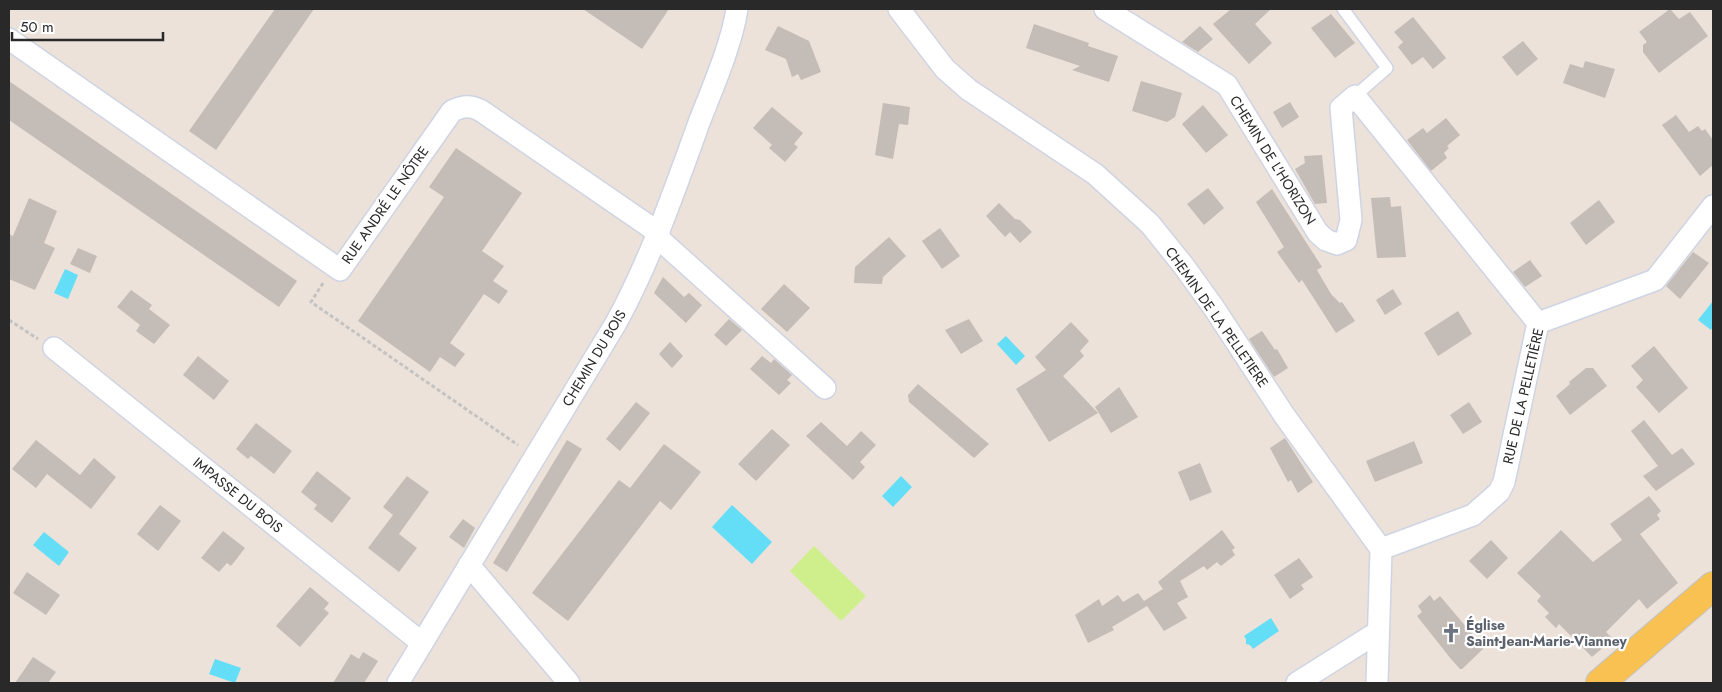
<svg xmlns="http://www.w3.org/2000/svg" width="1722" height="692" font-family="Jost,sans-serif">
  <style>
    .pitch { fill: #cfef8c }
    .water { fill: #64def6 }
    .building { fill: #c4bcb6 }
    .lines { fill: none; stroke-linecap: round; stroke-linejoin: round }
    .lane-casing { stroke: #ced4e3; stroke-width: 14 }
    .street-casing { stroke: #ced4e3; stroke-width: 24 }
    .primary-casing { stroke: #c3c3c3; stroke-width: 30 }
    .path { stroke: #c3c3c3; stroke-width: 3; stroke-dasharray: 4 2.5; stroke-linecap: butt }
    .lane { stroke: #fff; stroke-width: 11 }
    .street { stroke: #fff; stroke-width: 21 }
    .primary { stroke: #f9c151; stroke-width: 28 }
    .labels { text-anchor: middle; stroke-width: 4.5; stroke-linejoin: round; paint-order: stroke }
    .street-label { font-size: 14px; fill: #292929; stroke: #fff }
    .worship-label { font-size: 14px; font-weight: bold; fill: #5b616d; stroke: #fff; text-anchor: start }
  </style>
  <rect width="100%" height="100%" fill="#ece2d9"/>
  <path class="pitch" d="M814,546L866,596L841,621L790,571Z"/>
  <g class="water">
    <path d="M65,269L78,275L68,299L54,293Z"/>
    <path d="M1713,301V326L1711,330L1698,320Z"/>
    <path d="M1006,336L1025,356L1016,365L997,344Z"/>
    <path d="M901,476L912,487L893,507L882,496Z"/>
    <path d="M732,505L772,542L752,564L712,527Z"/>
    <path d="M44,532L69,552L59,566L33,545Z"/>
    <path d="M1271,618L1279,631L1253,649L1250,645L1246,644V639L1244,636Z"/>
    <path d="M215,659L241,668L235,683L209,674Z"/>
  </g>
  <g class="building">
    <path d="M275,9H314L216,150L189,131Z"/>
    <path d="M583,9H669L642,49Z"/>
    <path d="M1231,9H1271L1255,24L1272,43L1249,64L1213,24Z"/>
    <path d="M1670,9L1679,19L1690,12L1708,36L1659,73L1643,52V45L1647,42L1639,32Z"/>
    <path d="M1331,14L1355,43L1335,58L1311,28Z"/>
    <path d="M1413,17L1446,58L1433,69L1423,57L1412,65L1398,47L1403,42L1394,32Z"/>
    <path d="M1034,24L1089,43L1088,46L1118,56L1109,82L1072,70L1080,66L1026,48Z"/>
    <path d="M778,26L809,41L821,72L801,80L798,74L792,77L786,59L765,50Z"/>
    <path d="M1200,26L1213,39L1198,52L1182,42Z"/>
    <path d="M1523,41L1538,59L1517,76L1502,57Z"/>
    <path d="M1585,61L1615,69L1605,98L1563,83L1570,64L1583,68Z"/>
    <path d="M9,81L297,281L279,307L9,120Z"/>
    <path d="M1141,81L1182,93L1175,117L1167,122L1132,111Z"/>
    <path d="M1290,102L1299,117L1282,128L1273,112Z"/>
    <path d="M883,103L910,107L908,125L899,124L893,159L875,155Z"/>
    <path d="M1203,105L1228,135L1206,153L1182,124Z"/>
    <path d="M772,107L803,133L794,144L798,147L785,162L769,148L772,145L753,128Z"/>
    <path d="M1676,115L1689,132L1698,126L1702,131L1705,129L1713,140V165L1700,176L1662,125Z"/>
    <path d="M1446,118L1460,135L1447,146L1449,148L1444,153L1447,158L1431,171L1407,140L1423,128L1427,133Z"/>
    <path d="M456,148L522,193L482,251L504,266L493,281L508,291L499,304L484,294L450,343L465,354L455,367L440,357L430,372L358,321L444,197L429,187Z"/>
    <path d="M1322,155L1327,203L1315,204L1295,169L1305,163L1304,156Z"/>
    <path d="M1208,188L1224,208L1204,225L1187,204Z"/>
    <path d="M1272,189L1322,267L1317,270L1331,294L1340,303L1342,302L1355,321L1336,333L1302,280L1299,283L1277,252L1284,247L1256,202Z"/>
    <path d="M1390,197L1391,207L1401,206L1406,257L1377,258L1371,198Z"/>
    <path d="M29,198L57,211L44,243L55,248L35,290L9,279V234L13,236Z"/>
    <path d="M1599,200L1615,222L1586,245L1570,223Z"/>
    <path d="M999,203L1015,219L1020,220L1032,232L1020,243L1010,232L1005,237L986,216Z"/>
    <path d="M940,228L960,256L942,269L922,241Z"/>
    <path d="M889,237L906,256L883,277L882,284L854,283L855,267Z"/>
    <path d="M78,248L97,256L90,273L70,264Z"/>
    <path d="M1693,252L1709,263L1680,299L1666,286Z"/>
    <path d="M1530,260L1542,276L1525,287L1513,272Z"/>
    <path d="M663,277L684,297L689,293L702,305L686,323L654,293Z"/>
    <path d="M784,284L810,308L787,332L761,309Z"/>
    <path d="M1393,289L1402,304L1385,315L1376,300Z"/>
    <path d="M131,290L152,305L149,309L170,325L154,344L136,331L140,325L117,307Z"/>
    <path d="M1458,311L1472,334L1438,356L1424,333Z"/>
    <path d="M729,319L742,330L726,346L714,335Z"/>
    <path d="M969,319L983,341L961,354L945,330Z"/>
    <path d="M1071,322L1089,341L1080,351L1084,356L1063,376L1098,413L1049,442L1016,389L1046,370L1035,357Z"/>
    <path d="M1262,331L1275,350L1277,349L1288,368L1274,377L1249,339Z"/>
    <path d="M670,342L683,356L672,368L659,354Z"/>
    <path d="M1654,346L1688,388L1659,413L1636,387L1643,380L1631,366Z"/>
    <path d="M198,356L229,381L214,400L183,375Z"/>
    <path d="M762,356L771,363L774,359L792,375L787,380L791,383L779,395L750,369Z"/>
    <path d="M1586,368H1593L1607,386L1570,415L1556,396L1570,384L1569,382Z"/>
    <path d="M918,384L989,444L974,458L909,402L908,395Z"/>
    <path d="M1119,387L1138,417L1111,433L1095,407Z"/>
    <path d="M636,402L650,413L620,451L606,439Z"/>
    <path d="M1469,402L1482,422L1463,434L1450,415Z"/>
    <path d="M1644,420L1672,455L1682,448L1695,464L1656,491L1643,476L1658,466L1631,431Z"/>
    <path d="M821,422L847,446L861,431L876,445L860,462L865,467L853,480L806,436Z"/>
    <path d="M256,423L292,451L274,474L251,456L248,459L236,449Z"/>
    <path d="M772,429L790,445L756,481L738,464Z"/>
    <path d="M1285,438L1313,482L1298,493L1291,480L1288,482L1270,448Z"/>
    <path d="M36,440L80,475L94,458L116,477L91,509L47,474L36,488L12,469Z"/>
    <path d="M567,440L582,449L507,572L493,563Z"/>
    <path d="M1414,441L1423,463L1375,482L1366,461Z"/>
    <path d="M664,444L701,472L671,510L660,501L568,621L532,593L619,480L630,488Z"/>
    <path d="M1200,463L1212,492L1190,501L1178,472Z"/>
    <path d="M317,471L351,498L332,523L314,509L317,505L301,492Z"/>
    <path d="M407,476L429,492L399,534L417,548L399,572L368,548L393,515L383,507Z"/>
    <path d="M1649,496L1661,511L1657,515L1660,519L1640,534L1678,583L1647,609L1639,599L1606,632L1613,639L1592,657L1559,624L1556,628L1545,617L1549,613L1537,601L1541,596L1517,573L1561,530L1593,562L1622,540L1610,524Z"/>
    <path d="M160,505L181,521L158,551L137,534Z"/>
    <path d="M463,519L475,528L464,548L449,537Z"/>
    <path d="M1222,530L1235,548L1232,550L1235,555L1221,566L1217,562L1207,570L1204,566L1180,581L1188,597L1177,603L1187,618L1164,631L1147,606L1112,627L1114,630L1088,643L1075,615L1099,599L1102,606L1118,595L1123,602L1138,593L1144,601L1163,589L1158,582Z"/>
    <path d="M223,531L245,548L231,566L227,563L219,572L201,558Z"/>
    <path d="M1491,540L1508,558L1487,579L1469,561Z"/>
    <path d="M1299,558L1313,577L1301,585L1304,589L1290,599L1274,575Z"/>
    <path d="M27,572L60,595L46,615L13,593Z"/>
    <path d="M310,587L329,603L324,609L329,613L300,647L276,626Z"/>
    <path d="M1430,595L1434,601L1440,596L1484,648L1462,669H1460L1451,659L1417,616L1422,612L1418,606Z"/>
    <path d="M363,652L378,661L364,683H333L351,654L359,659Z"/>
    <path d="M33,657L56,672L48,683H15Z"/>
  </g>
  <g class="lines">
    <defs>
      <path id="lane" d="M1343,9L1387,68L1355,96"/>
      <g id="street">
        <path d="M899,9L945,69L969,90L1095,174L1150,224L1183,265L1214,308L1284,415L1381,549L1377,683"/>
        <path d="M1105,9L1227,85L1318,233L1326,240L1337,244L1346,240L1351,220L1341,108L1355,96L1538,323"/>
        <path d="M9,39L340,270L452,111C463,106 469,105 480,110L659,233"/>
        <path d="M657,237L825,388"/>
        <path d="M1538,323L1655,280L1713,206"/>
        <path d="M54,348L422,643"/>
        <path d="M1381,549L1473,515L1499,492L1504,482L1538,323"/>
        <path d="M469,565L569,683"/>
        <path d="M398,683L616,323C651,259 675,189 700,120C713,87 732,43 737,9"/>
        <path d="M1297,683L1378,632"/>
      </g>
      <path id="primary" d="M1600,683L1713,586"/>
    </defs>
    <use href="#lane" class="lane-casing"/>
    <use href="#street" class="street-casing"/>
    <use href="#primary" class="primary-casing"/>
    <g class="path">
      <path d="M323,283L311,302L518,445"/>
      <path d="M9,320L38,339"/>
    </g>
    <use href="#lane" class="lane"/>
    <use href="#street" class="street"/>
    <use href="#primary" class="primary"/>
  </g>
  <defs>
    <symbol id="church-bare" viewBox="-9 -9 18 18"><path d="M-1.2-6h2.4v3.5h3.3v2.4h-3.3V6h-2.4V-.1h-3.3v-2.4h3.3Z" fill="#6b7280" stroke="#fff" stroke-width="2.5" paint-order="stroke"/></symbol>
  </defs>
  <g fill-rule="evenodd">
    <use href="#church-bare" x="1437" y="619" width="28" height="28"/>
  </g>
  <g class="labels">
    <g class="street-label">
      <text transform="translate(1273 160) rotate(58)" y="5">CHEMIN DE L'HORIZON</text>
      <text transform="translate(385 205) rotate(-55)" y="5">RUE ANDRÉ LE NÔTRE</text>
      <text transform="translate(1217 317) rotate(55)" y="5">CHEMIN DE LA PELLETIERE</text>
      <text transform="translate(594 358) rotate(-59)" y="5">CHEMIN DU BOIS</text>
      <text transform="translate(1523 396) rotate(-77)" y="5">RUE DE LA PELLETIÈRE</text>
      <text transform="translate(238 495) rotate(39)" y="5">IMPASSE DU BOIS</text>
    </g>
    <g class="worship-label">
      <text x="1466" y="630">Église<tspan x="1466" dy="16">Saint-Jean-Marie-Vianney</tspan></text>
    </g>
  </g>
  <rect width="1722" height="692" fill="none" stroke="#292929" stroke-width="20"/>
  <path d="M12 32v8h151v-8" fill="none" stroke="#292929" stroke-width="2.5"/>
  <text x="20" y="32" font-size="15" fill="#292929" stroke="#ffffff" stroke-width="4" paint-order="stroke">50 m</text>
</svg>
